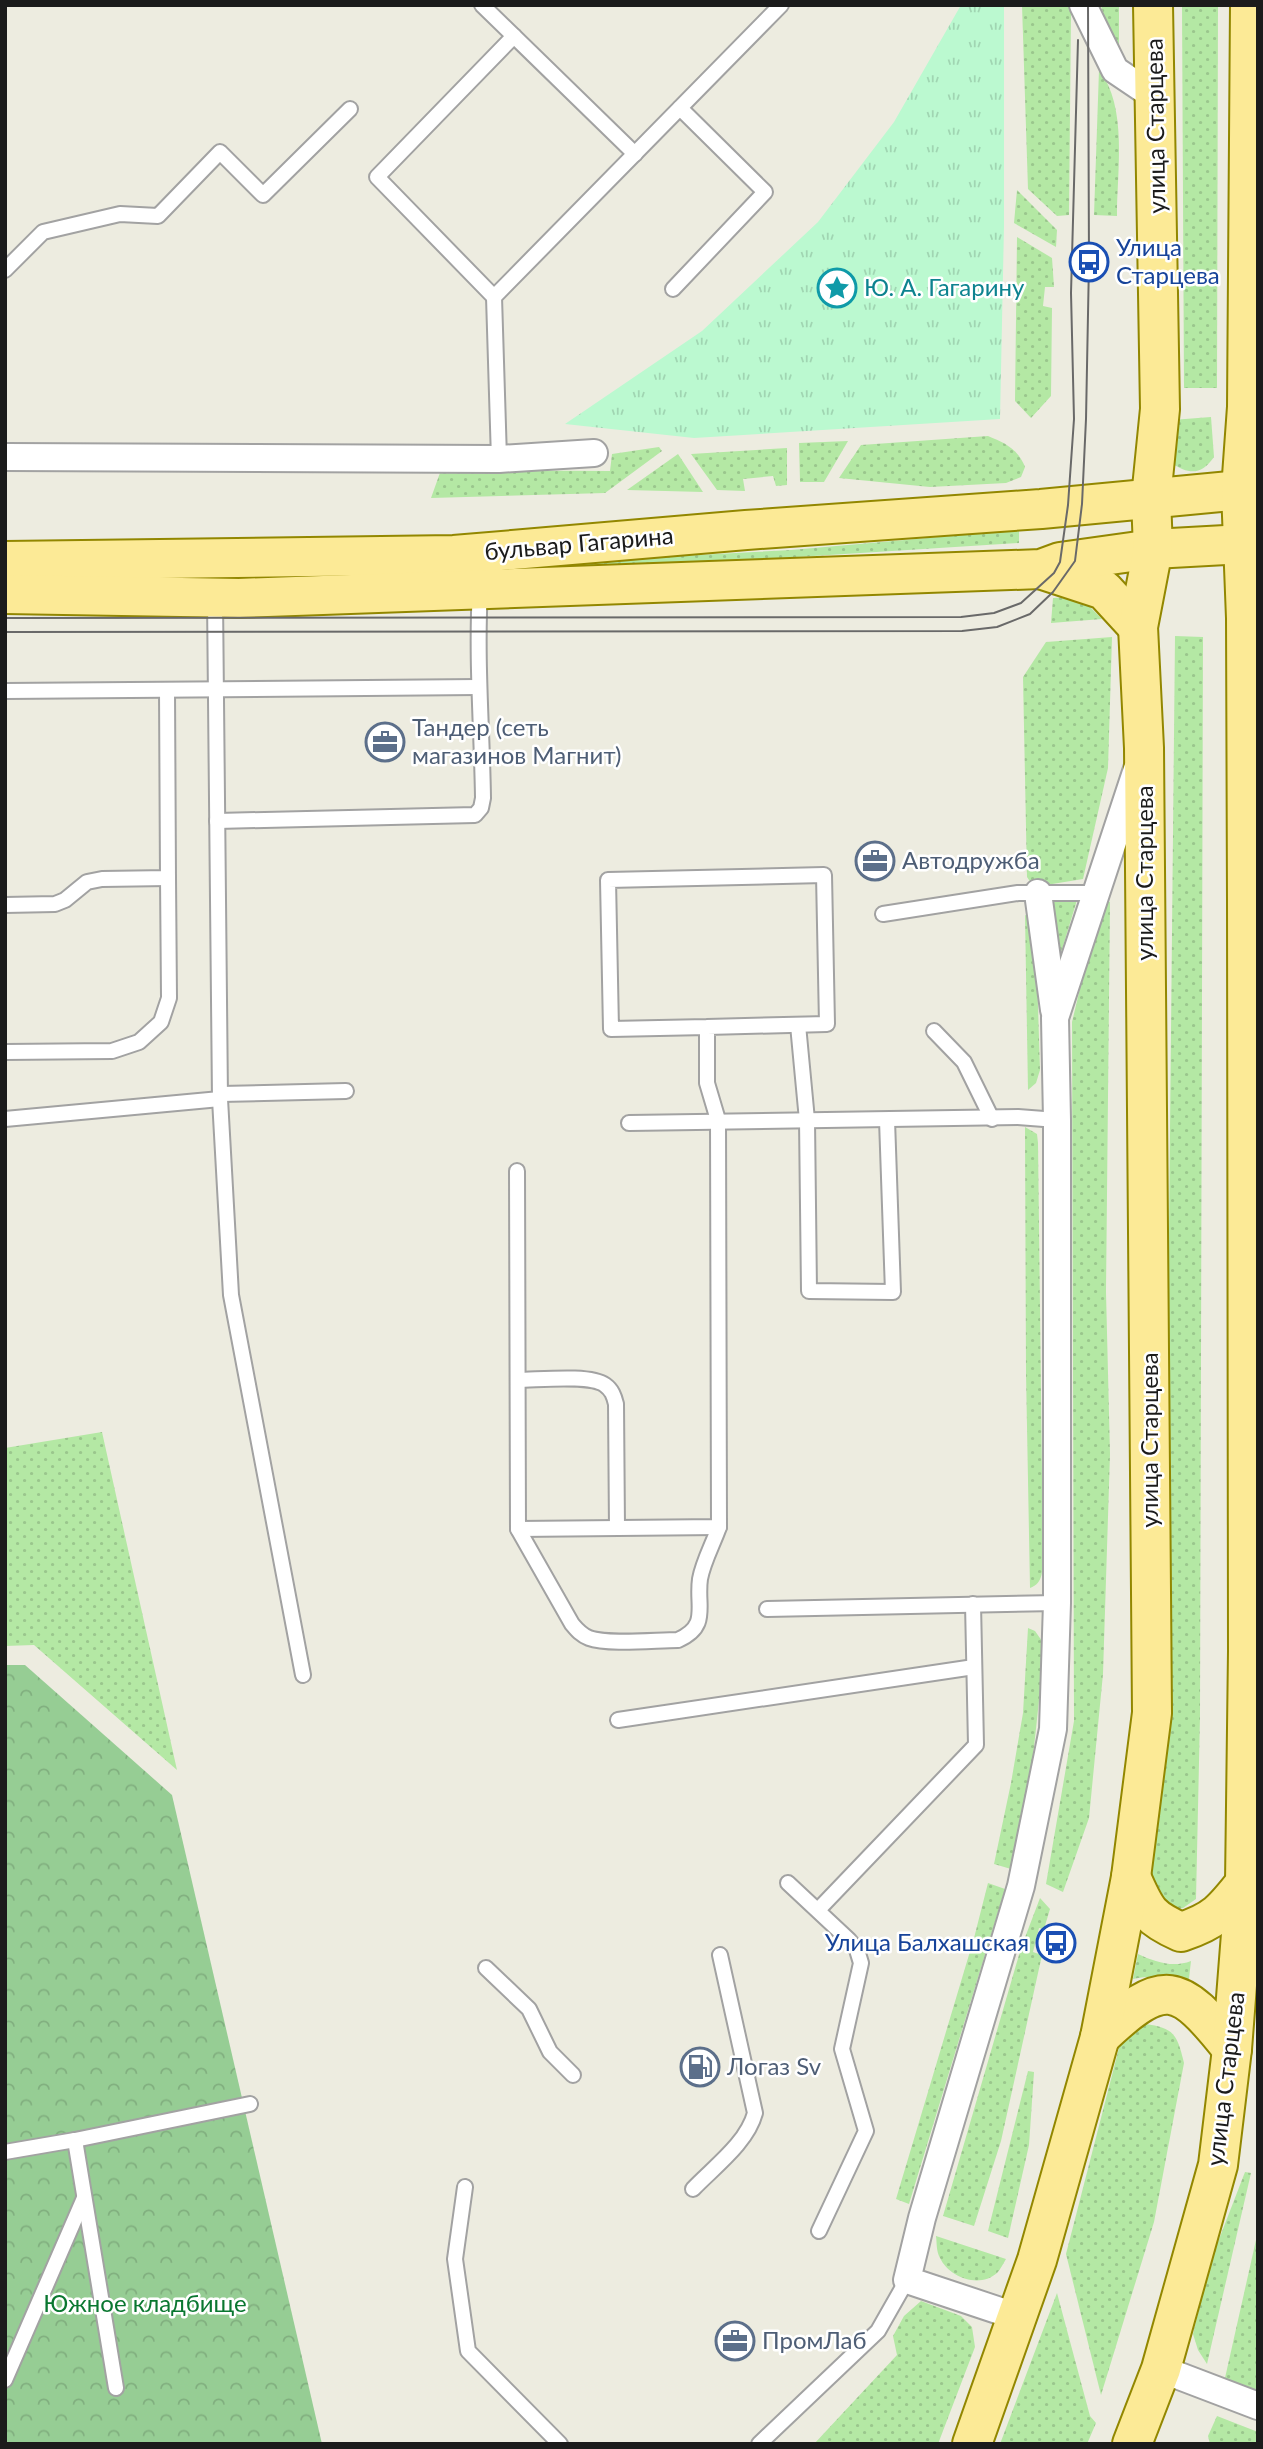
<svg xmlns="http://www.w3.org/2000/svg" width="1263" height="2449" font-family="Lato,sans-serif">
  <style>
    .grass { fill: url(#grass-dots) }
    .forest { fill: url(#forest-crowns) }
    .park { fill: url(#park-tufts) }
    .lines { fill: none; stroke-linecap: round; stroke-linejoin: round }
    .service-casing { stroke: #a2a2a2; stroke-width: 18 }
    .minor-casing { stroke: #a2a2a2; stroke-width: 30 }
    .primary-casing { stroke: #928700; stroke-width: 42 }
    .service { stroke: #fff; stroke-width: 14 }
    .minor { stroke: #fff; stroke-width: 26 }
    .primary { stroke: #fcea96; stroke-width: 38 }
    .tram { stroke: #696969; stroke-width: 2 }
    .labels { text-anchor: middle; stroke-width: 5; stroke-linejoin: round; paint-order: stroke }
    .street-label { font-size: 24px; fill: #1b1b1b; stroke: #fff }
    .transit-label { font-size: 24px; fill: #164399; stroke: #fff; text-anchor: start }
    .culture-label { font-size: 24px; fill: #0d838f; stroke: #fff; text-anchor: start }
    .service-label { font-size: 24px; fill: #4e5e75; stroke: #fff; text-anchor: start }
    .park-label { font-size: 24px; fill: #0a7730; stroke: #fff }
  </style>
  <defs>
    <pattern id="grass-dots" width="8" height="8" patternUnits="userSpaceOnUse" patternTransform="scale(1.75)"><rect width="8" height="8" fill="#b4e8a4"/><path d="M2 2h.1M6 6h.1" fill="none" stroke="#9ac68d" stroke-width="1.8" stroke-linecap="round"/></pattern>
    <pattern id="forest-crowns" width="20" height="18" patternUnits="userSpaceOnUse" patternTransform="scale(1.75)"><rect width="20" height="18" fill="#96cd94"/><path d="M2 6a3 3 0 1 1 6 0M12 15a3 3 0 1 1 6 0" fill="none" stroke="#81af7f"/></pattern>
    <pattern id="park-tufts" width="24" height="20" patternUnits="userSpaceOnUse" patternTransform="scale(1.75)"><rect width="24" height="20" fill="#bbf9d0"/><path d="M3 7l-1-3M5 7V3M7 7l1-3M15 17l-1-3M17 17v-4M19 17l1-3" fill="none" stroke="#a0d5b2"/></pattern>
  </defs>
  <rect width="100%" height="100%" fill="#edece0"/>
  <g class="grass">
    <path d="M1022,5H1068L1071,12L1069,215L1057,216L1028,189Z"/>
    <path d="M1101,5H1119V45L1106,26Z"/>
    <path d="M1182,5H1218L1217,388H1184Z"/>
    <path d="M1099,70C1128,107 1117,171 1117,216L1094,215Z"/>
    <path d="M1017,190L1057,230L1056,247L1014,223Z"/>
    <path d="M1017,237L1052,258L1054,287H1045L1043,306L1052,308L1051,396L1031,418L1015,401Z"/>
    <path d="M1211,417L1214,457C1201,475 1190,475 1171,463L1172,420Z"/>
    <path d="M988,436C1005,443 1018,449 1025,467L1021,477L1006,483L930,487L839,478L861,445Z"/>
    <path d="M848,441L824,482H800L799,443Z"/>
    <path d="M659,447L662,451L605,493L431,498L441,470L610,471L612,454Z"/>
    <path d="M787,448V485L776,486L773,476L743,479L745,491L717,490L691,454Z"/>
    <path d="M678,454L703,492L627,490Z"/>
    <path d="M1019,530V543L608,569L454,568L791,550Z"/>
    <path d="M1071,597L1086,603L1102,619L1051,623L1053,598Z"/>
    <path d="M1175,636L1203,637L1200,1717L1196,1899L1183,1908L1172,1910L1147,1891L1169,1597V1229Z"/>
    <path d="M1112,637L1108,768L1083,879L1046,885L1031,883L1027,877L1023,677L1046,642Z"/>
    <path d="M1077,900L1057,966L1052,901Z"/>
    <path d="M1105,900L1110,902L1106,1292L1110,1454L1103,1674L1089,1818L1063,1892L1046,1884L1074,1721L1072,1022L1100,905Z"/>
    <path d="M1025,915L1032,918L1037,975L1040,1070L1036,1083L1028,1090Z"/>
    <path d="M1025,1127L1037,1134L1038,1143L1043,1558C1042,1570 1044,1583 1030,1588L1026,1373Z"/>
    <path d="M102,1432L177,1770L34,1645L5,1646V1448Z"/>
    <path d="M1028,1628L1035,1631L1042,1641L1040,1691L1031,1775L1011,1869L994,1864L1011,1783L1023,1713Z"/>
    <path d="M988,1883L1005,1889L909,2204L896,2199L974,1938Z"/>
    <path d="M1040,1898L1050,1909L1044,1929L1039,1928L1033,1952L1042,1955L1001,2141L974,2226L943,2216L1021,1948Z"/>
    <path d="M1138,1954C1155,1962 1173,1968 1191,1961L1188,1987C1170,1976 1154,1975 1133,1979Z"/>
    <path d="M1145,2024C1175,2028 1177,2035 1184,2063L1154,2222L1101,2395L1066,2254L1119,2048L1129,2032Z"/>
    <path d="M1028,2071L1034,2072L1029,2145L1008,2238L988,2231Z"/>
    <path d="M1245,2172L1251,2173L1207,2364L1198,2350L1193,2334L1211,2260Z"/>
    <path d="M1258,2231V2391L1225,2378Z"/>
    <path d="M936,2236L1006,2259C1003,2264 1000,2270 997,2273C979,2289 949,2277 940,2258C936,2251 937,2243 936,2236Z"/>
    <path d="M1057,2293L1090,2416L1096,2423L1087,2444H1000Z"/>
    <path d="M921,2301L961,2316L972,2327L975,2347L938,2444H814L897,2355L893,2336L904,2316Z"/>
    <path d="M1217,2416L1258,2432V2444H1210L1208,2436Z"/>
  </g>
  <path class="forest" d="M5,1665H25L172,1795L322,2444H5Z"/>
  <path class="park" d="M961,5H1004V226L1000,419L694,438L565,424L702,331L818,222L894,122Z"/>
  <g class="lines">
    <defs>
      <g id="service">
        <path d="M482,5L635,154"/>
        <path d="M5,270L43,232L120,214L158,216L220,152L263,195L350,109"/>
        <path d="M673,289L765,192L680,108"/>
        <path d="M494,297L377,177L514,36"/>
        <path d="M499,459L494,297L781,5"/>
        <path d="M215,599L220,1099L231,1295L303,1675"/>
        <path d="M5,691L478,687"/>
        <path d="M217,821L475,815L481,808L483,798C482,729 476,659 480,589"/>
        <path d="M5,905L55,904L65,900L87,882L102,879L168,878L167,690"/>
        <path d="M883,914L1018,893H1096"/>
        <path d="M798,1025L807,1120L809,1291L893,1292L887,1120"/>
        <path d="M934,1031L964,1062L992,1119"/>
        <path d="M5,1052L112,1051L139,1042L161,1022L169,998L168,878"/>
        <path d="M221,1094L346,1091"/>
        <path d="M5,1119L220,1099"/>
        <path d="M629,1123L1018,1117L1057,1120"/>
        <path d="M517,1171L518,1529L719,1527L718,1120L707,1083V1027L827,1024L824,875L608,880L611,1029L707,1027"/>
        <path d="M518,1380C538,1380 590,1374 605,1385C612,1390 614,1396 616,1404L617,1528"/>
        <path d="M518,1529L572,1624C577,1630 581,1635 589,1638C608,1645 656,1640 678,1640C710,1626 696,1606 700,1579C703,1562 713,1544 719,1527"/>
        <path d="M767,1609L1057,1603"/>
        <path d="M618,1720L974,1667"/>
        <path d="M788,1883L849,1940L857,1950L861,1963L842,2049L866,2131L819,2231"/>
        <path d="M818,1910L976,1745L973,1604"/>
        <path d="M486,1968L529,2009L550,2052L573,2075"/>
        <path d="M75,2140L116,2388"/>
        <path d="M5,2152L75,2140L250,2104"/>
        <path d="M465,2187L455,2259L468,2351L560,2444"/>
        <path d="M693,2189C714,2167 747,2143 755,2113L720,1955"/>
        <path d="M5,2380L84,2198"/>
        <path d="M759,2444L878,2331L907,2280"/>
      </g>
      <g id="minor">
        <path d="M1083,5L1115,70L1155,97"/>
        <path d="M5,457L499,459L594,453"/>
        <path d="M1038,893L1054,1010"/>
        <path d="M1018,2317L907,2280L922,2218L1021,1886L1053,1729L1057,1603V1120L1055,1018L1137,769"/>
        <path d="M1161,2369L1258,2406"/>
      </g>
      <g id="primary">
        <path d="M5,561L454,555L746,530L1041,509L1241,490"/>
        <path d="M1043,570L1104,590L1138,627"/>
        <path d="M5,594L239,598L1041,569L1060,562L1153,549L1244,544"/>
        <path d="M1131,1877C1146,1910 1147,1917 1181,1932C1215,1921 1223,1911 1245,1883"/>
        <path d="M1100,2037C1164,1976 1179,1982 1232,2049"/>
        <path d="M972,2444L1037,2260L1100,2037L1131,1877L1152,1713L1144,748L1138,627L1153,549L1151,498L1160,409L1153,5"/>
        <path d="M1132,2444L1161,2369L1218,2165L1232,2049L1245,1883L1248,1651L1247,900L1246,618L1241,490L1247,407L1250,5"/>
      </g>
    </defs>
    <use href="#service" class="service-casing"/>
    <use href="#minor" class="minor-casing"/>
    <use href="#primary" class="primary-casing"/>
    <use href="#service" class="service"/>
    <use href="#minor" class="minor"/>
    <use href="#primary" class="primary"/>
    <g class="tram">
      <path d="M5,618L961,617L994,613L1021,603L1054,573L1060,562L1068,505L1074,419L1071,293L1078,40"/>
      <path d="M5,632L962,631L997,627L1030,614L1053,592L1075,561L1082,504L1086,419L1089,262L1088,5"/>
    </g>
  </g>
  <defs>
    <symbol id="bus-ring" viewBox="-11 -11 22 22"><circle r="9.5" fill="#fff" stroke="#1a4fb4" stroke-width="1.5"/><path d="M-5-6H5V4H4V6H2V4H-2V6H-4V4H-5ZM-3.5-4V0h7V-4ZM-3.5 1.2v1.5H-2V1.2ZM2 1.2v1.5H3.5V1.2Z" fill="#1a4fb4"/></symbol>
    <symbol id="sight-ring" viewBox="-11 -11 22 22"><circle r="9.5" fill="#fff" stroke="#0f9aa8" stroke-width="1.5"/><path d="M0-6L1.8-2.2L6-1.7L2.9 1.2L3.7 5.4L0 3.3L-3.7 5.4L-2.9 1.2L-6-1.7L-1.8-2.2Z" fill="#0f9aa8"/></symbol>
    <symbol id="office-ring" viewBox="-11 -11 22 22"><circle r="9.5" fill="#fff" stroke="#5c6f8a" stroke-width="1.5"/><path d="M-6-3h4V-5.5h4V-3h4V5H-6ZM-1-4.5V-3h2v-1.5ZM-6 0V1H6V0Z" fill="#5c6f8a"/></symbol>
    <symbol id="fuel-ring" viewBox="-11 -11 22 22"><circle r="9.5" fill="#fff" stroke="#5c6f8a" stroke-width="1.5"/><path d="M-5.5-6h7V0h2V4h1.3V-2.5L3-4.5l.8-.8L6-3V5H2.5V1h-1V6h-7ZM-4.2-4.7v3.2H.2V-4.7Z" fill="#5c6f8a"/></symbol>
  </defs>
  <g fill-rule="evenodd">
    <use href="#bus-ring" x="1067" y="240" width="44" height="44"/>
    <use href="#sight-ring" x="815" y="266" width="44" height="44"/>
    <use href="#office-ring" x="363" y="720" width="44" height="44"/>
    <use href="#office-ring" x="853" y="839" width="44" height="44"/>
    <use href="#bus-ring" x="1034" y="1921" width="44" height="44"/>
    <use href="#fuel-ring" x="678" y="2045" width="44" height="44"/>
    <use href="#office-ring" x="713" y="2319" width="44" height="44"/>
  </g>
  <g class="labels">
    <g class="street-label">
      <text transform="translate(1156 126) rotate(-91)" y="8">улица Старцева</text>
      <text transform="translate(579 544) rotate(-5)" y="8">бульвар Гагарина</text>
      <text transform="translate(1145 873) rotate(-90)" y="8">улица Старцева</text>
      <text transform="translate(1150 1440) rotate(-90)" y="8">улица Старцева</text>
      <text transform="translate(1226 2079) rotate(-83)" y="8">улица Старцева</text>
    </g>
    <g class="transit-label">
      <text x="1116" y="256">Улица<tspan x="1116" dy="28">Старцева</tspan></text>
      <text x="1029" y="1951" text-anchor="end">Улица Балхашская</text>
    </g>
    <g class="culture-label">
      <text x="864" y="296">Ю. А. Гагарину</text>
    </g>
    <g class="service-label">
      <text x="412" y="736">Тандер (сеть<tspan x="412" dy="28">магазинов Магнит)</tspan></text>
      <text x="902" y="869">Автодружба</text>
      <text x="727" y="2075">Логаз Sv</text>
      <text x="762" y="2349">ПромЛаб</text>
    </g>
    <g class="park-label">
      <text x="145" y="2312">Южное кладбище</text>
    </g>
  </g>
  <rect width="1263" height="2449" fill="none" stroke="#1b1b1b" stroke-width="14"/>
</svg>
